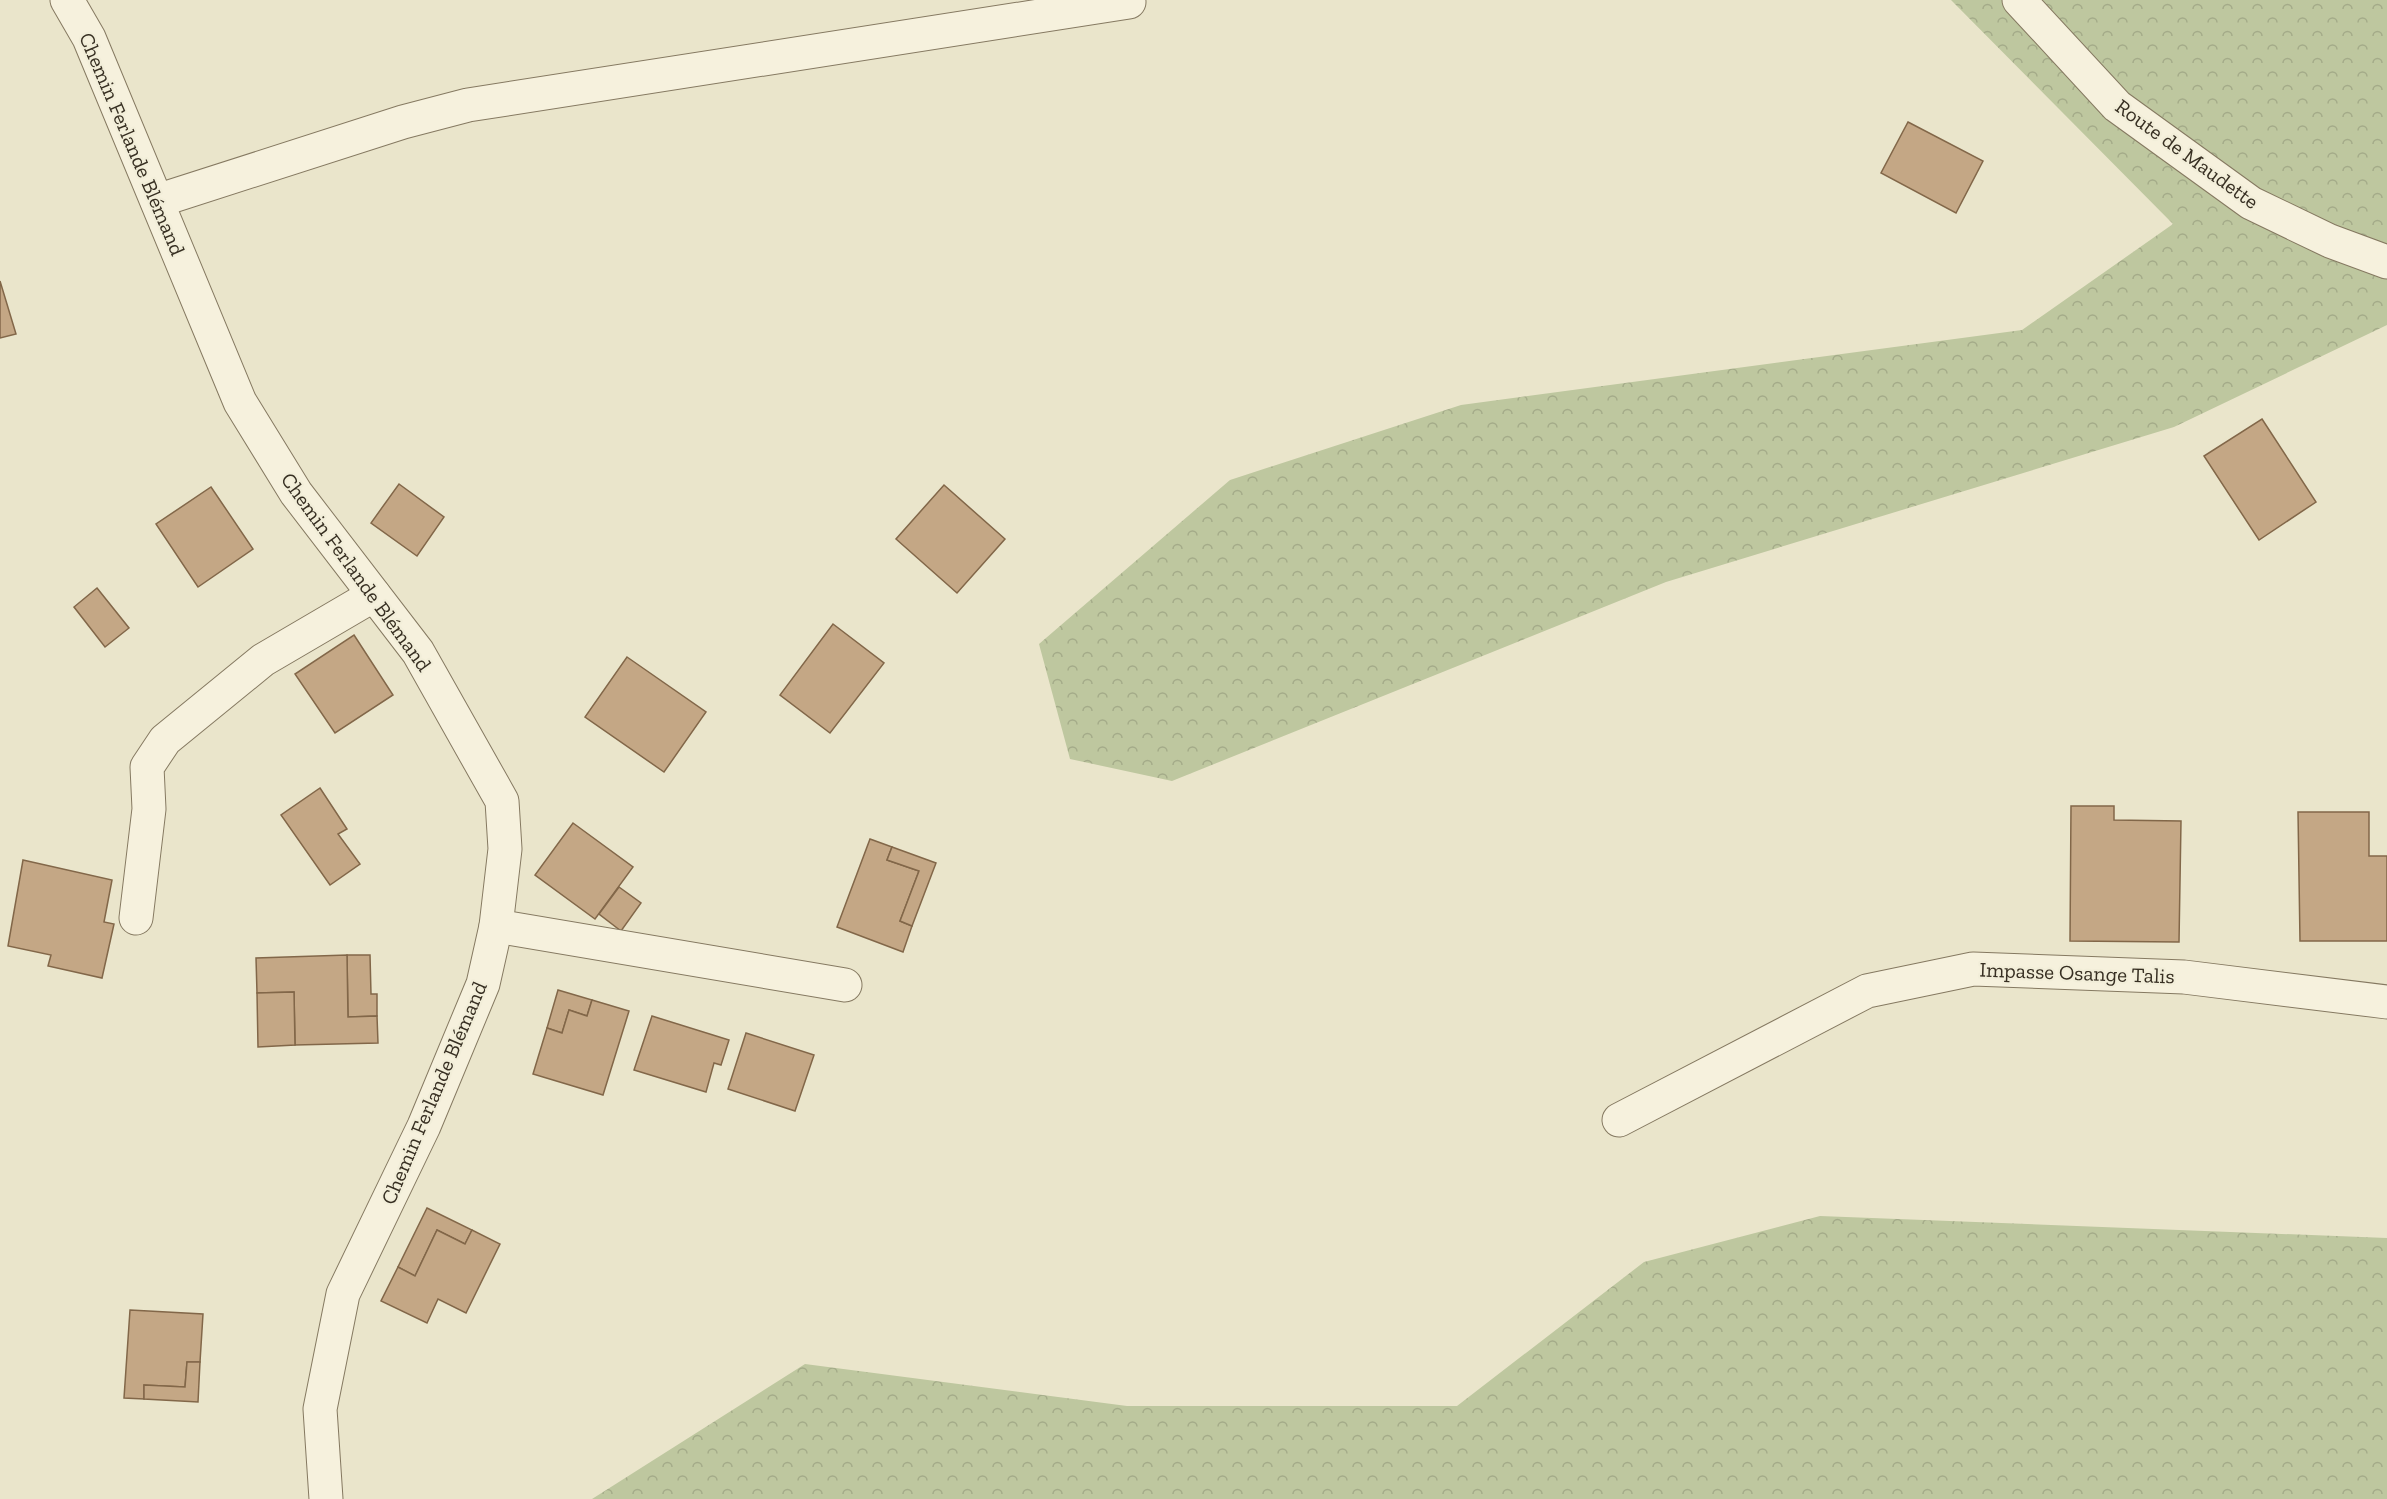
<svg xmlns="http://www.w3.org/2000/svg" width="2387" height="1499" font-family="'Zilla Slab',serif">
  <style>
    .forest { fill: url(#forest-crowns) }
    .building { fill: #c4a785; stroke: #826749; stroke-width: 1.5 }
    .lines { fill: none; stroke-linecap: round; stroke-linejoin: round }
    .minor-casing { stroke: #857961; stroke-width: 35 }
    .minor { stroke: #f6f1dd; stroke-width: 33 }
    .labels { text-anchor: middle; stroke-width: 4.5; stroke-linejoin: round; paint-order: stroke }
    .street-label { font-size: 21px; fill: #372f22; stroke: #f2eed9 }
  </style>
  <defs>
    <pattern id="forest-crowns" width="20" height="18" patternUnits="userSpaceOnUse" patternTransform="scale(1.5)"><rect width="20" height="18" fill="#bec79f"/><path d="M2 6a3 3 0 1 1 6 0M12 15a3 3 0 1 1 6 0" fill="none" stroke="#a4ab89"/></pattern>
  </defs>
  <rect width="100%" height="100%" fill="#eae5cb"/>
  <g class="forest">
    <path d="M1951,0H2387V325L2174,427L1666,582L1172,781L1070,759L1039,644L1230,480L1461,405L2022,330L2173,224Z"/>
    <path d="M1820,1216L2387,1238V1499H592L805,1364L1127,1406H1457L1644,1262Z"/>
  </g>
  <g class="building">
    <path d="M1908,122L1983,161L1956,213L1881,173Z"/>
    <path d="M0,281L16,334L0,338Z"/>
    <path d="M2262,419L2316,502L2259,540L2204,456Z"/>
    <path d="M399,484L444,517L417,556L371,523Z"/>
    <path d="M944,485L1005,539L957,593L896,539Z"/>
    <path d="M211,487L253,549L198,587L156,524Z"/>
    <path d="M97,588L129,628L105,647L74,607Z"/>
    <path d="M833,624L884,663L830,733L780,695Z"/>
    <path d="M354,635L393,695L335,733L295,674Z"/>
    <path d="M627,657L706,712L664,772L585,717Z"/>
    <path d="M320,788L347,829L338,834L360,864L330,885L281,815Z"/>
    <path d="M2071,806H2114V820L2181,821L2179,942L2070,941Z"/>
    <path d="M2298,812H2369V856H2387V941H2300Z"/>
    <path d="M573,823L633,867L595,919L535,875Z"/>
    <path d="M870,839L892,847L887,860L919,871L900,921L912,926L903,952L837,927Z"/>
    <path d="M892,847L936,863L912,926L900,921L919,871L887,860Z"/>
    <path d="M23,860L112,880L104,922L114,924L102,978L48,966L51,955L8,946Z"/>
    <path d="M619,887L641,903L621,931L599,914Z"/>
    <path d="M347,955H370L371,994H377V1016L348,1017Z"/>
    <path d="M347,955L348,1017L377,1016L378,1043L295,1045L294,992L257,993L256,958Z"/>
    <path d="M558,990L592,1000L587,1016L569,1010L562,1033L547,1028Z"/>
    <path d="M294,992L295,1045L258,1047L257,993Z"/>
    <path d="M592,1000L629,1011L603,1095L533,1074L547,1028L562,1033L569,1010L587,1016Z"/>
    <path d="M652,1016L729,1040L721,1065L714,1063L706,1092L634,1070Z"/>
    <path d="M746,1033L814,1055L795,1111L728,1089Z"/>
    <path d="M427,1208L472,1230L465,1244L437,1230L415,1276L398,1267Z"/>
    <path d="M437,1230L465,1244L472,1230L500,1244L466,1313L438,1299L427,1323L381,1301L398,1267L415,1276Z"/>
    <path d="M130,1310L203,1314L200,1362H187L185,1387L144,1385V1399L124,1398Z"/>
    <path d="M187,1362H200L198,1402L144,1399V1385L185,1387Z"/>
  </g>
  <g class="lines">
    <defs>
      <g id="minor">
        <path d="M67,0L89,38L240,402L296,493L418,652L502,801L505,849L496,926L483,984L424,1126L343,1294L320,1409L326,1499"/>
        <path d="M2019,0L2117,106L2251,203L2330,241L2387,262"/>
        <path d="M157,201L403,122L468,105L1129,2"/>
        <path d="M136,918L149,809L147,767L165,740L263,660L374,595"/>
        <path d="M496,926L845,985"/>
        <path d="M1619,1120L1867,991L1973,969L2184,977L2387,1002"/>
      </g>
    </defs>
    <use href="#minor" class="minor-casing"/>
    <use href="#minor" class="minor"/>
  </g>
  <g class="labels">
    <g class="street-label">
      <text transform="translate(132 144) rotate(67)" y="7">Chemin Ferlande Blémand</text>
      <text transform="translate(2187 154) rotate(36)" y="7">Route de Maudette</text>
      <text transform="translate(356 572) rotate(54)" y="7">Chemin Ferlande Blémand</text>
      <text transform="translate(2077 973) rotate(2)" y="7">Impasse Osange Talis</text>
      <text transform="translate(434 1093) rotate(-67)" y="7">Chemin Ferlande Blémand</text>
    </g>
  </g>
</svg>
